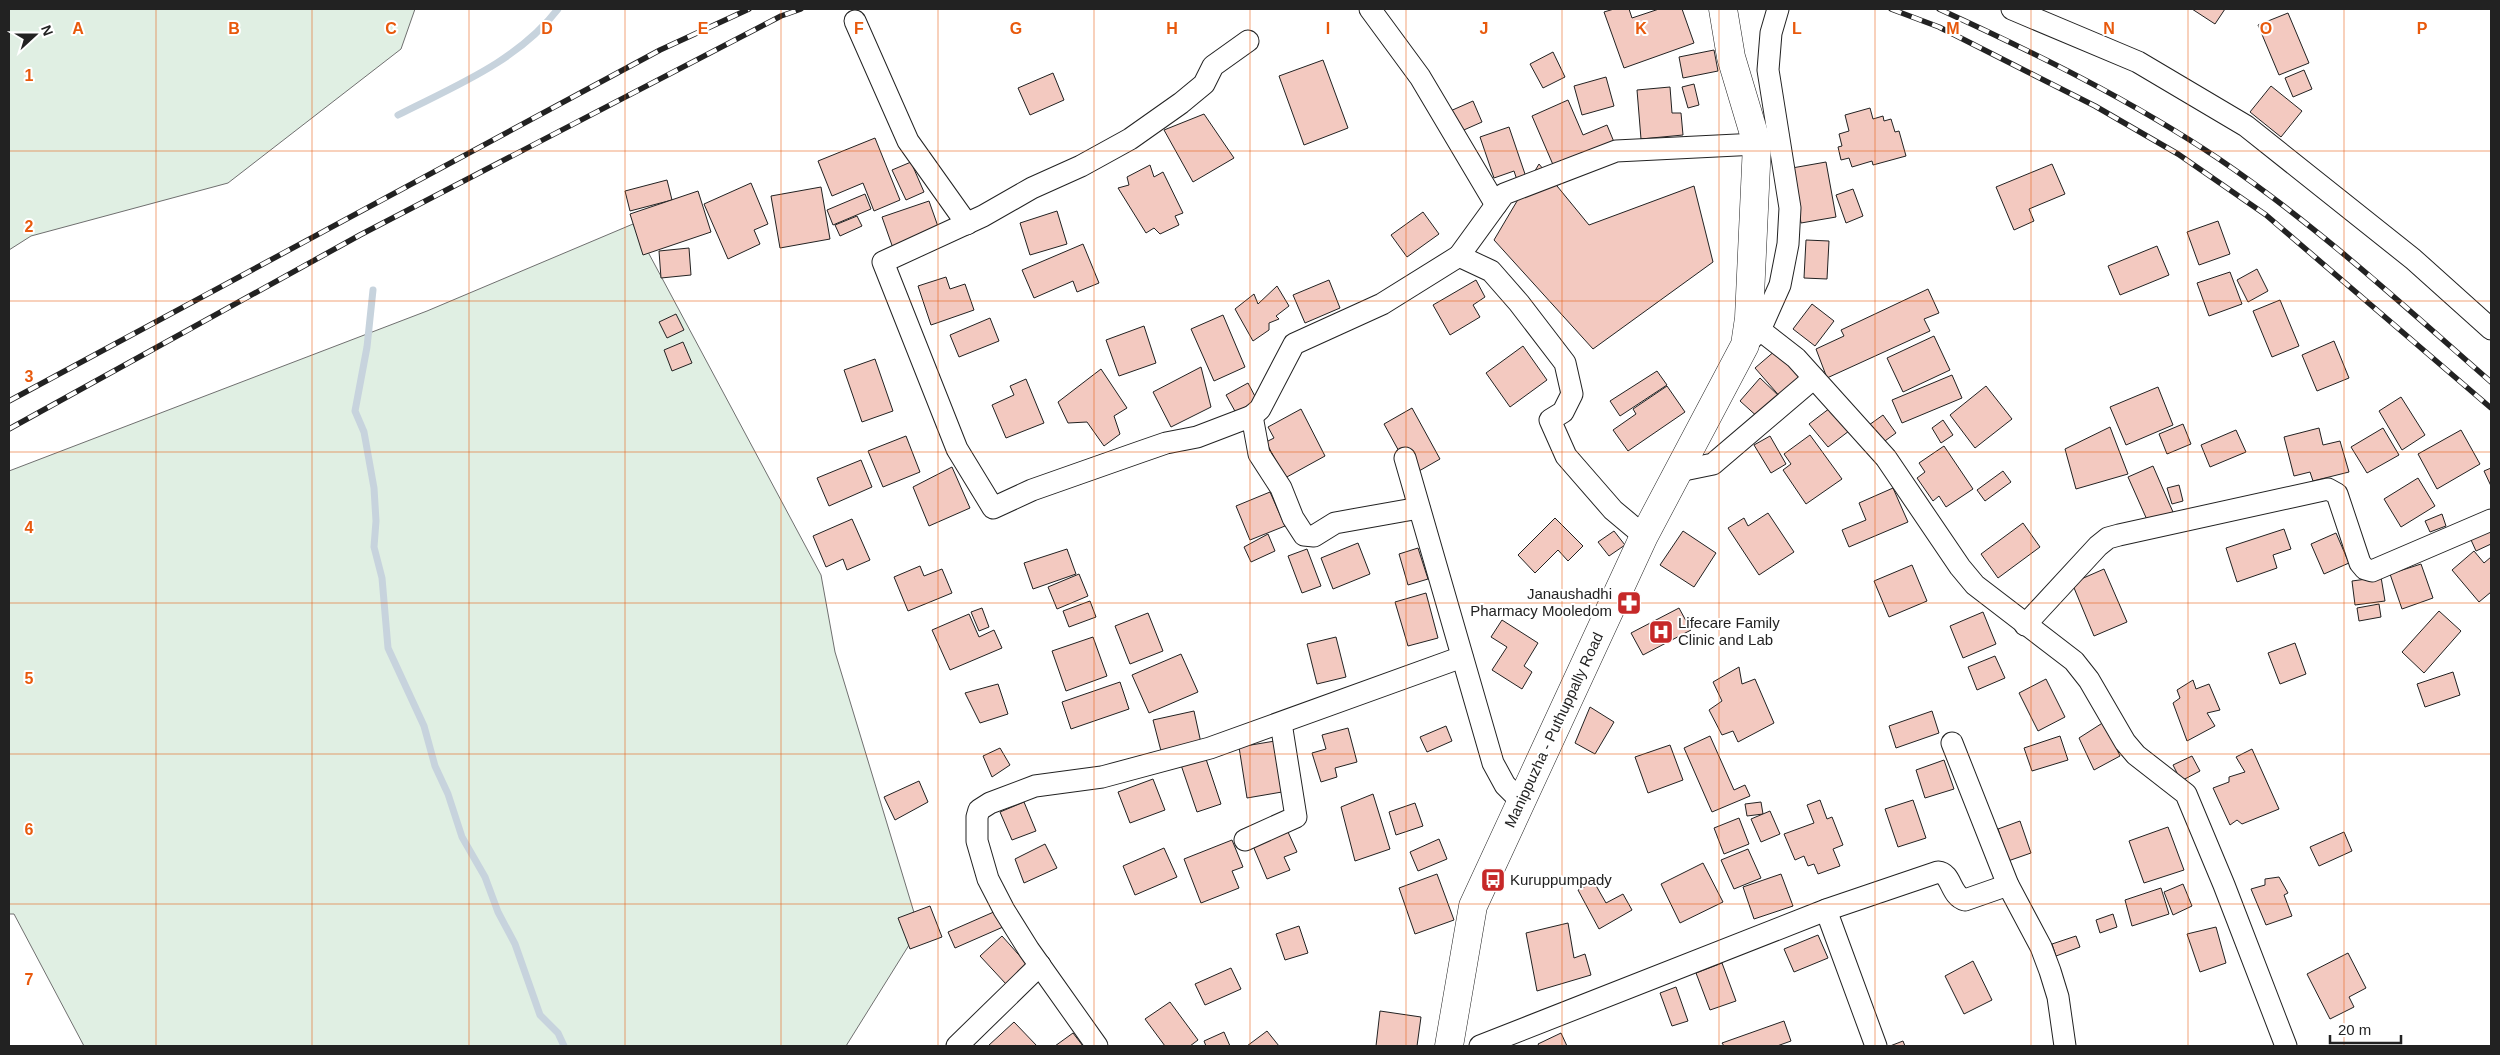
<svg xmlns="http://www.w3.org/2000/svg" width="2500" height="1055" font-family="Arial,sans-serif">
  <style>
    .green { fill: #e0efe3; stroke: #6f6f6f }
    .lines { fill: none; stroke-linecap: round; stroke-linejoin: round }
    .stream { stroke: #c7d3dd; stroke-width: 7 }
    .building { fill: #f3c9c0; stroke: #222 }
    .minor-casing { stroke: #222; stroke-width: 23 }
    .secondary-casing { stroke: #222; stroke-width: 29 }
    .minor { stroke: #fff; stroke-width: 21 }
    .secondary { stroke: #fff; stroke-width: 28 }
    .rail-casing { stroke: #222; stroke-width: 5.5 }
    .rail { stroke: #fff; stroke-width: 4; stroke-dasharray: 11; stroke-linecap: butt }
    .grid { fill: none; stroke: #e8590c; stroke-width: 1; stroke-opacity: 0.55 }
    .labels { text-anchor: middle; stroke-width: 4; stroke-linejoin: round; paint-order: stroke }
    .poi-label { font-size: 15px; fill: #222; stroke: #fff; text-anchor: start }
    .street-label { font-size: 15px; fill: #222; stroke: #fff }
    .grid-label { font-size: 16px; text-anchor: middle; font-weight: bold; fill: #e8590c; stroke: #fff; stroke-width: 4; stroke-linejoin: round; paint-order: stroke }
  </style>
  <rect width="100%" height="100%" fill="#fff"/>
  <g class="green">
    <path d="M9,9H415L401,49L228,183L31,236L9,250Z"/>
    <path d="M633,224L821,575L835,652L919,929L846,1046H84L14,914H9V471L427,311Z"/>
  </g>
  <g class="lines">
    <g class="stream">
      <path d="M398,115C455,86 518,61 558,9"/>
      <path d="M373,290L367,347L355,411L364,432L374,488L376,521L374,547L382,578L388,648L424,726L435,766L448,794L462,837L485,877L498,912L515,944L540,1015L558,1033L564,1046"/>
    </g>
  </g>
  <g class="building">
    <path d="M1614,9H1629L1632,18L1659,9H1682L1694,43L1624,68L1604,12Z"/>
    <path d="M2192,9H2225L2215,24Z"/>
    <path d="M2288,13L2309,63L2279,75L2258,25Z"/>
    <path d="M1714,50L1718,71L1683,78L1679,57Z"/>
    <path d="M1553,52L1565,77L1543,88L1530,64Z"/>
    <path d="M1323,60L1348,128L1304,145L1279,76Z"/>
    <path d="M2304,70L2312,89L2293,97L2285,78Z"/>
    <path d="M1053,73L1064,100L1030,115L1018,88Z"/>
    <path d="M1606,77L1614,106L1582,115L1574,86Z"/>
    <path d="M1694,84L1699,105L1688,108L1682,87Z"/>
    <path d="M2271,86L2302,111L2281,137L2250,112Z"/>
    <path d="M1670,87L1672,113H1681L1683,135L1641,139L1637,90Z"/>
    <path d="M1568,100L1583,135L1607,125L1614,142L1554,167L1532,116Z"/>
    <path d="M1473,101L1482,122L1457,133L1448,112Z"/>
    <path d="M1870,108L1873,119L1883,116L1884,121L1891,119L1895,132L1899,131L1906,156L1873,165L1872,161L1852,167L1849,158L1841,160L1838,147L1842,146L1839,134L1849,131L1845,115Z"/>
    <path d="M1204,114L1234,158L1193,182L1164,130Z"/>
    <path d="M1509,127L1526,177L1517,180L1514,171L1494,178L1480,137Z"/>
    <path d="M875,138L900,200L874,211L863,183L832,196L818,161Z"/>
    <path d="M911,162L924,192L906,200L892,170Z"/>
    <path d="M1826,162L1836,217L1801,223L1792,168Z"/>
    <path d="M1539,164L1589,225L1694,186L1713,262L1593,349L1494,240Z"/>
    <path d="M2052,164L2065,194L2029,209L2034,221L2014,230L1996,187Z"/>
    <path d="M1150,165L1154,177L1163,172L1183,213L1175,216L1179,225L1160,234L1154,228L1146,233L1118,188L1129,185L1127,177Z"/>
    <path d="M667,180L672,200L630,211L625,191Z"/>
    <path d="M751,183L768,224L754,230L760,244L728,259L704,204Z"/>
    <path d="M821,187L830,239L780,248L771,196Z"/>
    <path d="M1853,189L1863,216L1846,223L1836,195Z"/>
    <path d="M698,191L711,232L643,255L630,214Z"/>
    <path d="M865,194L871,209L833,225L827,210Z"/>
    <path d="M929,201L941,235L894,251L882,217Z"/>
    <path d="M1057,211L1067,244L1030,255L1020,223Z"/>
    <path d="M1423,212L1439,234L1407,257L1391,235Z"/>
    <path d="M857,216L862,226L840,236L835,225Z"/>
    <path d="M2218,221L2230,254L2199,265L2187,232Z"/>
    <path d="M1806,240L1829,241L1827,279L1804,278Z"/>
    <path d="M1083,244L1099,283L1077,292L1073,281L1034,298L1022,270Z"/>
    <path d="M2157,246L2169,275L2120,295L2108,266Z"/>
    <path d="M689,248L691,275L661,278L659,251Z"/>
    <path d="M2257,269L2268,291L2248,302L2237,280Z"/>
    <path d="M2230,272L2242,304L2209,316L2197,283Z"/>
    <path d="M946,277L950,289L965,284L974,310L931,325L918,286Z"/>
    <path d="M1329,280L1340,308L1305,323L1293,295Z"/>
    <path d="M1476,280L1485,297L1473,305L1480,317L1450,335L1433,305Z"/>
    <path d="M1277,286L1289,306L1276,316L1279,319L1269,323V330L1253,341L1235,309L1254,294L1258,304Z"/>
    <path d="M1928,289L1939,313L1924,319L1930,331L1827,378L1816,349L1844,336L1841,330Z"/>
    <path d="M2280,300L2299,346L2272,357L2253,311Z"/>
    <path d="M1812,304L1834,321L1815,346L1793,329Z"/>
    <path d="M676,314L684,330L667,338L659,322Z"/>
    <path d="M1223,315L1245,367L1214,381L1191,329Z"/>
    <path d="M990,318L999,341L959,357L950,335Z"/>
    <path d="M1144,326L1156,363L1119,376L1106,340Z"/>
    <path d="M1934,336L1950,370L1903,392L1887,358Z"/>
    <path d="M2334,341L2349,378L2317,391L2302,355Z"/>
    <path d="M683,342L692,363L672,371L664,350Z"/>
    <path d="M1523,346L1547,380L1510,407L1486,373Z"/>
    <path d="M1776,350L1803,380L1782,399L1755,368Z"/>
    <path d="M875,359L893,411L862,422L844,370Z"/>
    <path d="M1201,367L1211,407L1171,427L1153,392Z"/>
    <path d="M1101,369L1127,408L1114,416L1120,434L1104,446L1087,422L1068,423L1058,402Z"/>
    <path d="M1657,371L1667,385L1620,416L1610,401Z"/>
    <path d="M1952,375L1962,398L1902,423L1892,400Z"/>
    <path d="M1760,378L1780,397L1760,419L1740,401Z"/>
    <path d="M1026,379L1044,423L1006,438L992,405L1014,395L1010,386Z"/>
    <path d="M1248,383L1258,402L1236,413L1226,395Z"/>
    <path d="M1667,386L1685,412L1628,451L1613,430L1636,414L1633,409Z"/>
    <path d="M1986,386L2012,419L1975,448L1950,415Z"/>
    <path d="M2158,387L2173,425L2126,445L2110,407Z"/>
    <path d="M2401,397L2425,435L2402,450L2379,411Z"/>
    <path d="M1412,408L1440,459L1412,475L1384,424Z"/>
    <path d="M1830,408L1849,431L1828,447L1809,424Z"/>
    <path d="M1301,409L1325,456L1285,478L1266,442L1274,438L1268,427Z"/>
    <path d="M1883,415L1896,433L1882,443L1869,425Z"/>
    <path d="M1943,420L1953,435L1941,443L1932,428Z"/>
    <path d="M2183,424L2191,444L2167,454L2159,434Z"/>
    <path d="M2110,427L2128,474L2076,489L2065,449Z"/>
    <path d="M2319,428L2323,445L2340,441L2349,472L2313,481L2310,472L2294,476L2284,437Z"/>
    <path d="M2383,428L2399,455L2367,473L2351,447Z"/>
    <path d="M2236,430L2246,452L2210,467L2201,445Z"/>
    <path d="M2461,430L2480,464L2437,489L2418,454Z"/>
    <path d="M1810,435L1842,479L1806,504L1783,470L1791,464L1784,454Z"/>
    <path d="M906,436L920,472L883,487L868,451Z"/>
    <path d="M1770,436L1786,464L1771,473L1754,445Z"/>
    <path d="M1944,446L1973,489L1946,507L1939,496L1933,501L1917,478L1925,472L1919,463Z"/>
    <path d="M861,460L872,487L829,506L817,478Z"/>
    <path d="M2153,466L2173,512L2148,522L2128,477Z"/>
    <path d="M952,467L970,508L929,526L913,487Z"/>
    <path d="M2491,468V486L2484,471Z"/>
    <path d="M2003,471L2011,482L1985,501L1977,490Z"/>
    <path d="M2418,478L2435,506L2401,527L2384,499Z"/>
    <path d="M2179,485L2183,501L2172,504L2167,488Z"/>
    <path d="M1893,488L1908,522L1849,547L1842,530L1866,520L1859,503Z"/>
    <path d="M1270,492L1285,526L1250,540L1236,506Z"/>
    <path d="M1768,513L1794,552L1759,575L1728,528L1744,518L1748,526Z"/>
    <path d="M2442,514L2446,526L2430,532L2425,521Z"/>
    <path d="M1555,518L1583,546L1568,561L1558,550L1535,573L1518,555Z"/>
    <path d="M852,519L870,560L847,570L843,559L826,567L813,536Z"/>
    <path d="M2491,520V544L2476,551L2467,531Z"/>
    <path d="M2023,523L2040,547L1998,578L1981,554Z"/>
    <path d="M2284,529L2291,549L2273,555L2277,568L2237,582L2226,548Z"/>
    <path d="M1614,531L1625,545L1609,556L1598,542Z"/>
    <path d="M1683,531L1716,553L1694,587L1660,565Z"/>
    <path d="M2336,533L2349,563L2324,574L2311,544Z"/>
    <path d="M1268,534L1275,551L1251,562L1244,547Z"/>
    <path d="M1358,543L1370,574L1333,589L1321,558Z"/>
    <path d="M1418,548L1428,579L1408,585L1399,554Z"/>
    <path d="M1067,549L1076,574L1033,589L1024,563Z"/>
    <path d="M1307,549L1321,586L1302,593L1288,556Z"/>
    <path d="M2474,551L2484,563L2491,557V592L2479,602L2452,570Z"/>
    <path d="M2421,564L2433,598L2402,609L2390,574Z"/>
    <path d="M1912,565L1927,601L1889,617L1874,581Z"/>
    <path d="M920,566L924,576L942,569L952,593L908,611L894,577Z"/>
    <path d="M2104,569L2127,622L2094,636L2072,583Z"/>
    <path d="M1079,574L1088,596L1057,609L1048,587Z"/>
    <path d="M2381,577L2385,601L2355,605L2352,581Z"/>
    <path d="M1426,593L1438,638L1408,646L1395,602Z"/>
    <path d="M1090,601L1096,617L1069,627L1063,611Z"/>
    <path d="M2379,604L2381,617L2359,621L2357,608Z"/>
    <path d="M982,608L989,627L979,631L971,612Z"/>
    <path d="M1679,608L1691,630L1643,655L1631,633Z"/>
    <path d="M2439,611L2461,631L2424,673L2402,652Z"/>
    <path d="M1983,612L1996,644L1963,658L1950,626Z"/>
    <path d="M1148,613L1163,651L1130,664L1115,626Z"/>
    <path d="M969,614L979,637L994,630L1002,648L950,670L932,630Z"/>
    <path d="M1502,620L1538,643L1524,666L1532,672L1522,689L1492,670L1507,647L1491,637Z"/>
    <path d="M1093,637L1107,676L1066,691L1052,651Z"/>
    <path d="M1336,637L1346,677L1317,684L1307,644Z"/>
    <path d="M2295,643L2306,674L2280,684L2268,653Z"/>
    <path d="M1181,654L1198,692L1149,713L1132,675Z"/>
    <path d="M1995,656L2005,678L1977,690L1968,667Z"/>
    <path d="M1739,667L1742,684L1755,679L1774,723L1738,742L1733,731L1722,735L1709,710L1722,701L1713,682Z"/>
    <path d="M2453,672L2460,695L2425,707L2417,684Z"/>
    <path d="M2046,679L2065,717L2038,731L2019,693Z"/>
    <path d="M2193,680L2196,689L2209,684L2220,710L2207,713L2215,726L2187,741L2173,703L2180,698L2177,690Z"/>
    <path d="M1120,682L1129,709L1071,729L1062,702Z"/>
    <path d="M998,684L1008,714L980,723L965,693Z"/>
    <path d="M1590,707L1614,722L1595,754L1575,743Z"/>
    <path d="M1194,711L1201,743L1161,751L1153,720Z"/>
    <path d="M1932,711L1939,733L1896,748L1889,726Z"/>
    <path d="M2104,722L2120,756L2094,770L2079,738Z"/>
    <path d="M1446,726L1452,741L1427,752L1420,737Z"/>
    <path d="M1348,728L1357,762L1335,768L1337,777L1321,782L1312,753L1326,749L1322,735Z"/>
    <path d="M1710,736L1734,790L1745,785L1750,796L1712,812L1684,748Z"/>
    <path d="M2060,736L2068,760L2032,771L2024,748Z"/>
    <path d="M1275,741L1282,792L1247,798L1239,747Z"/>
    <path d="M1670,745L1683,780L1648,793L1635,757Z"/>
    <path d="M1000,748L1010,765L992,777L983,756Z"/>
    <path d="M2252,749L2279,809L2242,824L2237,820L2230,825L2213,788L2229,782V777L2245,772L2236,757Z"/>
    <path d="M1204,753L1221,804L1197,812L1180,762Z"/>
    <path d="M2192,756L2200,771L2181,781L2173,765Z"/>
    <path d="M1944,760L1954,789L1925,798L1916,770Z"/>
    <path d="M1153,779L1165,810L1130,823L1118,792Z"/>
    <path d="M919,781L928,802L895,820L884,797Z"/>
    <path d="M1373,794L1390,849L1355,861L1341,807Z"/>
    <path d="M1820,800L1827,819L1832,817L1843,845L1833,849L1840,866L1818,874L1814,864L1808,866L1804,856L1795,860L1784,834L1814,823L1807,805Z"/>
    <path d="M1913,800L1926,838L1898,847L1885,809Z"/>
    <path d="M1024,802L1036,831L1012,840L1000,812Z"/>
    <path d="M1761,802L1763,814L1747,816L1745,804Z"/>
    <path d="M1415,803L1423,826L1396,835L1389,812Z"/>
    <path d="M1770,811L1780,834L1761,842L1751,819Z"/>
    <path d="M1739,818L1749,844L1724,854L1714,828Z"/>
    <path d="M2020,821L2031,853L2008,861L1998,829Z"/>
    <path d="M2168,827L2184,870L2144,883L2129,841Z"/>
    <path d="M1288,832L1297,852L1284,857L1290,870L1267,879L1253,846Z"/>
    <path d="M2344,832L2352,851L2319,866L2310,847Z"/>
    <path d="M1439,839L1447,859L1418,871L1410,852Z"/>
    <path d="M1232,840L1243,867L1232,871L1239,888L1201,903L1184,859Z"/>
    <path d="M1045,844L1057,868L1024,883L1015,859Z"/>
    <path d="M1164,848L1177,877L1135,895L1123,866Z"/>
    <path d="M1748,849L1761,878L1734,889L1721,860Z"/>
    <path d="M1703,863L1723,902L1680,923L1661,884Z"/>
    <path d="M1437,874L1454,920L1415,934L1399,888Z"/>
    <path d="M1781,874L1793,906L1754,919L1743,887Z"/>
    <path d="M2279,877L2288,893L2284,895L2292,916L2266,925L2251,889L2265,885V879Z"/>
    <path d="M1594,882L1606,903L1623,894L1632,910L1599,929L1578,890Z"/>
    <path d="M2183,884L2192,906L2173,915L2164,892Z"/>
    <path d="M2161,888L2169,914L2132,926L2125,900Z"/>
    <path d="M930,906L942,937L910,949L898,918Z"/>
    <path d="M996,911L1003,927L955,948L948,932Z"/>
    <path d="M2113,914L2117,927L2100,933L2096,920Z"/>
    <path d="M1568,923L1574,958L1585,954L1591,975L1537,991L1526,933Z"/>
    <path d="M1299,926L1308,953L1285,960L1276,934Z"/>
    <path d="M2216,927L2226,963L2200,972L2187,934Z"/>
    <path d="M1818,935L1828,958L1794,972L1784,949Z"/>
    <path d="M1002,936L1027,964L1006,984L980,956Z"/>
    <path d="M2076,936L2080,947L2056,956L2052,944Z"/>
    <path d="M2348,953L2366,988L2349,997L2354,1007L2330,1019L2307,974Z"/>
    <path d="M1973,961L1992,1000L1964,1014L1945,976Z"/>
    <path d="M1722,963L1736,1001L1710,1010L1696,973Z"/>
    <path d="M1231,968L1241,989L1205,1005L1195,984Z"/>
    <path d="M1676,987L1688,1021L1672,1026L1660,993Z"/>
    <path d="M1170,1002L1198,1040L1190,1046H1165L1145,1019Z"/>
    <path d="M1380,1011L1421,1017L1417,1046H1376Z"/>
    <path d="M1784,1021L1791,1041L1777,1046H1724L1722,1043Z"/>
    <path d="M1014,1022L1037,1046H988Z"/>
    <path d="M1267,1031L1279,1046H1247Z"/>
    <path d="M1224,1032L1230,1046H1206L1204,1041Z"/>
    <path d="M1073,1033L1083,1046H1055Z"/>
    <path d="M1561,1033L1567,1046H1539L1538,1044Z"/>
    <path d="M1903,1041L1905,1046H1890Z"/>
  </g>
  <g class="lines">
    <defs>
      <g id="minor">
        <path d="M1370,9L1420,77L1496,205"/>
        <path d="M2012,9L2138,62L2246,126L2413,259L2491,329"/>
        <path d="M855,21L908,141L967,224"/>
        <path d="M1248,41L1213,66L1204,84L1181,103L1130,139L1081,166L1032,188L983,216L883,262L957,449L993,508L1032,490L1140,452L1166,443L1197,437L1252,416L1259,454L1281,488L1293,518L1304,535L1314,536L1335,523L1419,508"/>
        <path d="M1459,256L1504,194L1616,151L1757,144"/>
        <path d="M1760,330L1796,358L1886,458L1960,567L1975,585L2074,661L2089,680L2125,742L2136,755L2186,794L2224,885L2286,1046"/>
        <path d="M1751,339L1760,330L1780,285L1788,244L1790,208L1768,70L1771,33L1778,9"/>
        <path d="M1252,416L1260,409L1294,344L1382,304L1459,256L1491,271L1519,303L1565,363L1572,394L1563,412L1550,420L1566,456L1613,510L1644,536"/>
        <path d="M1405,458L1493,763L1505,785L1521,801"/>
        <path d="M1679,471L1713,464L1814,378"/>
        <path d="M2025,625L2098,546L2108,538L2119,535L2328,489L2337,494L2360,563L2365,569L2372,571L2491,520"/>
        <path d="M1952,743L2008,885L2041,947L2050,971L2058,997L2065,1046"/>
        <path d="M1245,840L1296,817L1281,723"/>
        <path d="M1826,910L1876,1046"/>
        <path d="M957,1046L1040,965"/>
        <path d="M1097,1046L1029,950L1004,910L988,879L977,841V817L979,810L990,803L1035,786L1102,777L1210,748L1462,657"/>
        <path d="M1480,1046L1826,910L1938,872C1952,873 1950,896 1965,900L2008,885"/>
      </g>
      <path id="secondary" d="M1449,1046L1473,906L1644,536L1745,345L1749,318L1757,144L1731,57L1723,9"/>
    </defs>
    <use href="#minor" class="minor-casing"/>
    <use href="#secondary" class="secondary-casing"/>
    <use href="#minor" class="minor"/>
    <use href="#secondary" class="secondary"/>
    <defs>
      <g id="rail">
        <path d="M1891,9L1939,27L2095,106L2178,154L2266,215L2491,408"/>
        <path d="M1939,9C2035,53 2131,100 2219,159C2316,225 2403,305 2491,382"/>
        <path d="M9,401L660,50L749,9"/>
        <path d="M9,429L360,235L781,16L801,9"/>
      </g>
    </defs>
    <use href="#rail" class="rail-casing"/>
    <use href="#rail" class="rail"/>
  </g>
  <path class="grid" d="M156,9V1046M312,9V1046M469,9V1046M625,9V1046M781,9V1046M938,9V1046M1094,9V1046M1250,9V1046M1406,9V1046M1562,9V1046M1719,9V1046M1875,9V1046M2031,9V1046M2188,9V1046M2344,9V1046M9,151H2491M9,301H2491M9,452H2491M9,603H2491M9,754H2491M9,904H2491"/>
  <defs>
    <symbol id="pharmacy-square" viewBox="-11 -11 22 22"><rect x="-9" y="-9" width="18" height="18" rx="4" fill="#c62828" stroke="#fff"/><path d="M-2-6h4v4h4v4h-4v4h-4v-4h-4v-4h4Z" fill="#fff"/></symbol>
    <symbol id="hospital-square" viewBox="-11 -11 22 22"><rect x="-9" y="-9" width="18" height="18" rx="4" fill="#c62828" stroke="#fff"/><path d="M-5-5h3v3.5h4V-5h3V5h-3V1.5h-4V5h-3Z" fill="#fff"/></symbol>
    <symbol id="bus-square" viewBox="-11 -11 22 22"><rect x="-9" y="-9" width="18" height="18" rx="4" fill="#c62828" stroke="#fff"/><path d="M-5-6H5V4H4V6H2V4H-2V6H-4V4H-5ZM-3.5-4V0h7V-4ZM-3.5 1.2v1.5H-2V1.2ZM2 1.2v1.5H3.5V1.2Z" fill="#fff"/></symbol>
  </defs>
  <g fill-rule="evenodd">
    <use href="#pharmacy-square" x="1615" y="589" width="28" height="28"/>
    <use href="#hospital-square" x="1647" y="618" width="28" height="28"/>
    <use href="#bus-square" x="1479" y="866" width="28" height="28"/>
  </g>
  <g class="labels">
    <g class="poi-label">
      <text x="1612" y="599" text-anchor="end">Janaushadhi<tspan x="1612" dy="17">Pharmacy Mooledom</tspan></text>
      <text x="1678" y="628">Lifecare Family<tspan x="1678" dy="17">Clinic and Lab</tspan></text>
      <text x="1510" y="885">Kuruppumpady</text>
    </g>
    <g class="street-label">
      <text transform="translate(1554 730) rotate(-65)" y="5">Manippuzha - Puthuppally Road</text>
    </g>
  </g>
  <g class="grid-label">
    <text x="78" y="34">A</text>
    <text x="234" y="34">B</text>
    <text x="391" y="34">C</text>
    <text x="547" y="34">D</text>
    <text x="703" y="34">E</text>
    <text x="859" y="34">F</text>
    <text x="1016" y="34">G</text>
    <text x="1172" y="34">H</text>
    <text x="1328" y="34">I</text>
    <text x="1484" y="34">J</text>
    <text x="1641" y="34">K</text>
    <text x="1797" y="34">L</text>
    <text x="1953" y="34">M</text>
    <text x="2109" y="34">N</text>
    <text x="2266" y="34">O</text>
    <text x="2422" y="34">P</text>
    <text x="29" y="81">1</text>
    <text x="29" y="232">2</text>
    <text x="29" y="382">3</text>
    <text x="29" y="533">4</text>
    <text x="29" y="684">5</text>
    <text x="29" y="835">6</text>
    <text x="29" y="985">7</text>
  </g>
  <rect width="2500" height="1055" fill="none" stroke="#222222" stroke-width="20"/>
  <g transform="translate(35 35) rotate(69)" stroke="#ffffff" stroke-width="4" paint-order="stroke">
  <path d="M0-4L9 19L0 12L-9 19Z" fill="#222222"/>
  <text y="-8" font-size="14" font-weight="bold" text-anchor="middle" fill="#222222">N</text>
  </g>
  <path d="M2330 1035v8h71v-8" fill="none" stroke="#222222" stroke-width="2.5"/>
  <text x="2338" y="1035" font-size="15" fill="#222222" stroke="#ffffff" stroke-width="4" paint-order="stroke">20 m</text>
</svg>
